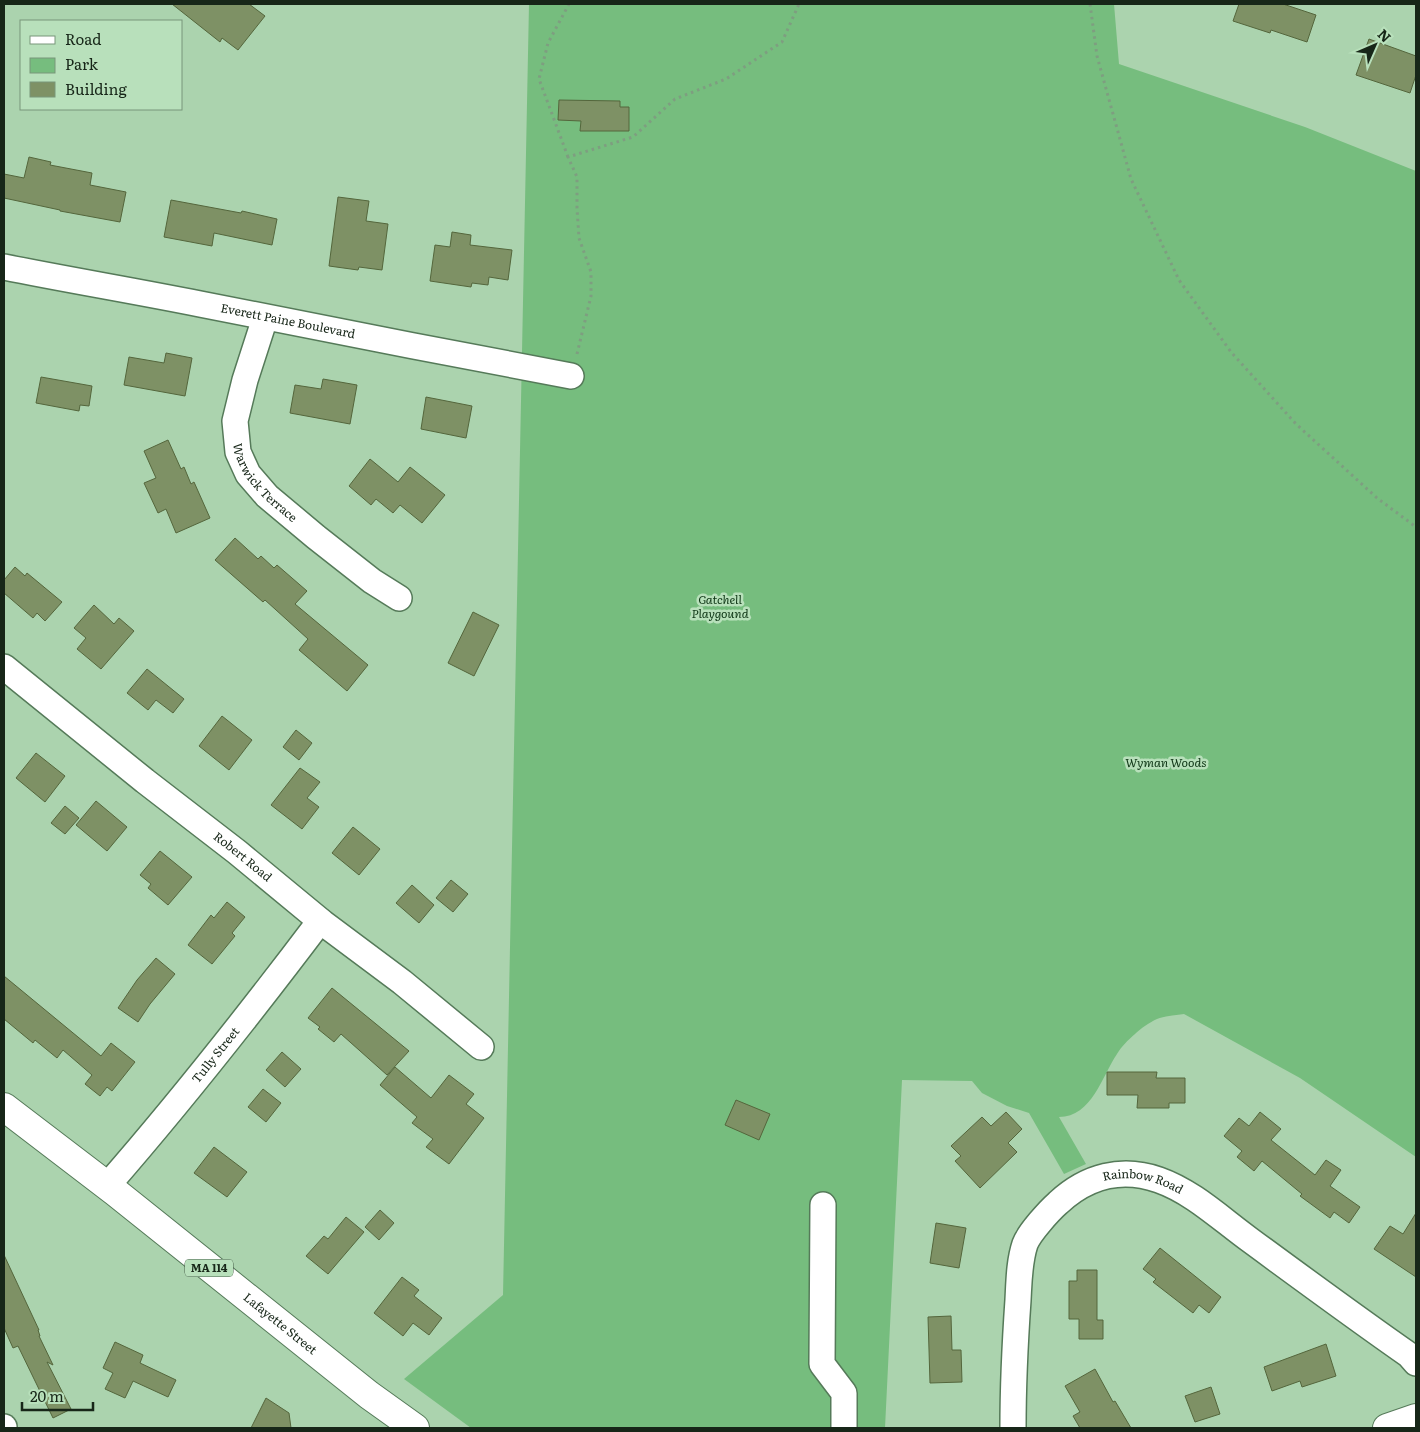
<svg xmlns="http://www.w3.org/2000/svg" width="1420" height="1432" font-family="Literata,serif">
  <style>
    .green { fill: #76bd7e }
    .building { fill: #7e9165; stroke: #54663c }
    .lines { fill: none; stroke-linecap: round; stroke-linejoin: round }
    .minor-casing { stroke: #557a59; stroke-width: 28 }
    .major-casing { stroke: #557a59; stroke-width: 30 }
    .path { stroke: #7e9e80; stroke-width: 3; stroke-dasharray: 2.5 4; stroke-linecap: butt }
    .minor { stroke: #fff; stroke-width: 25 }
    .major { stroke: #fff; stroke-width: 28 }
    .labels { text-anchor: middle; stroke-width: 5; stroke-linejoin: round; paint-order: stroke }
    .shield { fill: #b8e0bb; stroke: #475e49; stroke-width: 1 }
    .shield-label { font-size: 11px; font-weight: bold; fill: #172618 }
    .street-label { font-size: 12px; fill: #172618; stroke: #b8e0bb }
    .park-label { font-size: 12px; font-style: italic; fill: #0e3515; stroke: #b8e0bb }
  </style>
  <rect width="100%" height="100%" fill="#abd3ae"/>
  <path class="green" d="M529,4H1114L1119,64L1305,127L1416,171V1157L1300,1078L1184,1014C1176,1015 1165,1016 1157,1019C1150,1022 1140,1029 1135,1034C1128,1040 1121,1047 1117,1054C1102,1076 1092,1117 1059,1117L1086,1164L1064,1174L1029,1113L1007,1106L982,1093L972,1081L902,1080L885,1428H471L404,1379L503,1295Z"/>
  <g class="building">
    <path d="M172,4H249L265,16L238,50L222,38L220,42Z"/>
    <path d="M1239,4H1283L1316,15L1307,42L1271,30L1270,33L1233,21Z"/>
    <path d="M1369,39L1416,56V75L1410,93L1356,75Z"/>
    <path d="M559,100L620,101V107H629V131H580L581,121L558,120Z"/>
    <path d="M29,157L51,162L50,165L92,173L90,185L126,192L120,222L60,211V210L4,198V174L24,178Z"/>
    <path d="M338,197L369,201L366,221L388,224L382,270L359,267L358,270L329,266Z"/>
    <path d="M171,200L241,213L242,211L277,219L272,245L214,233L212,246L164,237Z"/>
    <path d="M452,232L471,235L470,245L512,250L508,280L489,277L488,285L472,283L471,287L430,281L435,245L450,247Z"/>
    <path d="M166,353L192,358L185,396L124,385L129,357L164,363Z"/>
    <path d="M41,377L92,386L89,406L80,405L79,411L36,403Z"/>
    <path d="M323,379L357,385L350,424L290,413L295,385L321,389Z"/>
    <path d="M426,397L472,406L466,438L421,429Z"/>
    <path d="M168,440L181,469L184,467L191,484L194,482L210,518L176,533L166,509L158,513L144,483L156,478L144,451Z"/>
    <path d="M370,459L398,482L410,467L445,495L422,523L400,505L393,513L376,499L371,505L349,486Z"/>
    <path d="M235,538L258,559L261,556L274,568L277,565L307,591L295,604L368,665L347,691L299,650L308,639L265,600L263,602L215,560Z"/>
    <path d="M15,567L25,576L27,573L62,602L45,621L37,613L33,618L4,593V580Z"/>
    <path d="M94,605L114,624L119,618L134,631L101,669L77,649L86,638L74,628Z"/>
    <path d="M473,612L499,625L474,676L448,663Z"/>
    <path d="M147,669L184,699L173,713L156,700L148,710L127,693Z"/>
    <path d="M222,716L252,740L229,770L199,746Z"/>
    <path d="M296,730L312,743L299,760L283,747Z"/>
    <path d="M36,753L65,776L45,802L16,778Z"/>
    <path d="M300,768L320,782L307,798L319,807L302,829L271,805Z"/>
    <path d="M96,801L127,827L107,851L76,825Z"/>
    <path d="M65,806L79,818L65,834L51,823Z"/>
    <path d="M353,827L380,849L359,875L332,853Z"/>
    <path d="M160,851L192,877L168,905L148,888L151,884L140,875Z"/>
    <path d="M451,880L468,894L453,912L436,898Z"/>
    <path d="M412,885L434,905L419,923L396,903Z"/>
    <path d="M227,902L245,917L232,933L235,936L212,964L188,945L211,915L214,918Z"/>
    <path d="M156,958L175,974L150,1004L138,1022L118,1008L137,980Z"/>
    <path d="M4,976L101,1056L111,1043L135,1062L112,1091L107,1087L100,1096L85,1084L92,1075L63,1050L57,1058L35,1040L33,1043L4,1019Z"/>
    <path d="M332,988L409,1051L387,1075L341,1034L334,1042L318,1029L320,1027L308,1018Z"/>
    <path d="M282,1052L301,1069L285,1087L266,1070Z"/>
    <path d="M395,1067L431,1098L449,1075L474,1094L466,1104L484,1118L449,1164L426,1147L433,1139L412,1123L417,1117L380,1085Z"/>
    <path d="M1107,1072H1157L1156,1078H1185V1103H1169V1108H1137L1138,1095H1107Z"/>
    <path d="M263,1089L281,1103L266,1122L248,1107Z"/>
    <path d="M736,1100L770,1114L759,1140L725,1125Z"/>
    <path d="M1006,1112L1022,1129L1008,1143L1017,1152L980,1188L955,1161L961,1156L951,1146L982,1117L991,1126Z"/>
    <path d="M1260,1112L1281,1129L1271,1140L1315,1175L1326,1160L1341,1170L1330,1186L1360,1207L1349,1223L1334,1212L1330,1218L1300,1196L1302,1194L1262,1161L1254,1171L1237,1157L1242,1151L1224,1136L1239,1118L1249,1126Z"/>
    <path d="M214,1147L247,1172L227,1197L194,1173Z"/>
    <path d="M380,1210L394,1223L379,1240L365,1227Z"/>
    <path d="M1416,1213V1277L1374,1249L1390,1226L1403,1234Z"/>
    <path d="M346,1217L364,1232L328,1274L306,1256L324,1236L328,1239Z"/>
    <path d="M936,1223L966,1228L959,1268L930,1263Z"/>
    <path d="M1160,1248L1221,1297L1209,1313L1199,1305L1193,1313L1153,1282L1156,1279L1143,1269Z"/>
    <path d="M4,1255L39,1330H38L40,1336H39L53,1365L47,1362L71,1409L53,1418L18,1346L13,1348L4,1328Z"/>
    <path d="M1077,1270H1097V1320H1103V1339H1079V1319H1069V1281H1077Z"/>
    <path d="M402,1277L419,1290L414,1296L442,1318L429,1335L413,1323L403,1336L374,1313Z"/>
    <path d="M951,1316L952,1350H961L962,1382L930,1383L928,1317Z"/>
    <path d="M115,1342L143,1355L140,1363L176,1380L168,1397L133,1381L125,1398L105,1389L113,1373L103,1368Z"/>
    <path d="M1326,1344L1336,1376L1302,1387L1300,1381L1272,1391L1264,1367Z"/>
    <path d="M1095,1369L1113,1402L1115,1401L1131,1428H1080L1073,1416L1080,1412L1065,1386Z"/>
    <path d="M1211,1387L1220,1414L1195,1422L1185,1396Z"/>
    <path d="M266,1398L289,1413L291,1428H251Z"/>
  </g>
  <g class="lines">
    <defs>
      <g id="minor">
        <path id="s1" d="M4,267C69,280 135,291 200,304C324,328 447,353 571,376"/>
        <path id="s2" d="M265,318L245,380L235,421L238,452L248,474L267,496L316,537L372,581L399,598"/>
        <path id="s3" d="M4,667L145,781L237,852L323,923L402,982L481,1047"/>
        <path id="s4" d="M107,1186C182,1100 252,1011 320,921"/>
        <path d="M823,1205L822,1364L844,1393V1428"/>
        <path d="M4,1427V1428"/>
        <path id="s5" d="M1013,1428C1013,1385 1015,1343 1018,1300C1019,1282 1019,1262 1025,1244C1029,1233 1049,1211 1058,1203C1087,1176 1122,1167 1159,1180C1193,1192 1221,1219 1250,1240C1303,1279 1356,1318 1409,1355L1416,1363"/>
      </g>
      <g id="major">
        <path id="s6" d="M4,1107L114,1191L369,1395L415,1428"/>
        <path d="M1387,1428L1416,1418"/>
      </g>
    </defs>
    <use href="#minor" class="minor-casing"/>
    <use href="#major" class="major-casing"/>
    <g class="path">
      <path d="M1090,4L1097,56L1131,179L1179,280L1231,352L1296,424L1377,498L1416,527"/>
      <path d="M568,157L539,79L548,43L569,4"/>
      <path d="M577,354L591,296V272L579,238L577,208V177L568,157L633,137L675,99L726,79L782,42L799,4"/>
    </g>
    <use href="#minor" class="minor"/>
    <use href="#major" class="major"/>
  </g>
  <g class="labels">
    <rect class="shield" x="185" y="1259.5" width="48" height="17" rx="4"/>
    <g class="shield-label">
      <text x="209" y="1272">MA 114</text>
    </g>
    <g class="street-label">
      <text dy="4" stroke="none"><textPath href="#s1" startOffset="289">Everett Paine Boulevard</textPath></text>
      <text dy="4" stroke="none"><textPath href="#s2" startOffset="179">Warwick Terrace</textPath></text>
      <text dy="4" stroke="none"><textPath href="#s3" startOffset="305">Robert Road</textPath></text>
      <text dy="4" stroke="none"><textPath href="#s4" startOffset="170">Tully Street</textPath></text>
      <text dy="4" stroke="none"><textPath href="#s5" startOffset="331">Rainbow Road</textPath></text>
      <text dy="4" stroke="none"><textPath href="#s6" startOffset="351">Lafayette Street</textPath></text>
    </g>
    <g class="park-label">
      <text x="720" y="604">Gatchell<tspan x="720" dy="14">Playgound</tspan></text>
      <text x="1166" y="767">Wyman Woods</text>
    </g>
  </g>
  <rect width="1420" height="1432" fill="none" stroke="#172618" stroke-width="10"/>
  <rect x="20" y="20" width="162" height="90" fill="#b8e0bb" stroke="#78967a"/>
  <rect x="30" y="36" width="25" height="8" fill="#ffffff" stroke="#78967a"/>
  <text x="65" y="45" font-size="15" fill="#172618">Road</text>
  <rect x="30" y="58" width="25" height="15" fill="#76bd7e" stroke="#78967a"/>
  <text x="65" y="70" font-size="15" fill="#172618">Park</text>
  <rect x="30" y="82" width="25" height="15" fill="#7e9165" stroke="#78967a"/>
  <text x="65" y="95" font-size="15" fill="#172618">Building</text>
  <g transform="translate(1375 45) rotate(45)" stroke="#b8e0bb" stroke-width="4" paint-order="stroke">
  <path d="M0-4L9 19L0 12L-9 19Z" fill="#172618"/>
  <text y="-8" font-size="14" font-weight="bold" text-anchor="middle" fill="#172618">N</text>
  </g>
  <path d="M22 1402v8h71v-8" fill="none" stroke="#172618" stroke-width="2.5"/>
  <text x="30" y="1402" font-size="15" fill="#172618" stroke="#b8e0bb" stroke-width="4" paint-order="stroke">20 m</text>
</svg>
